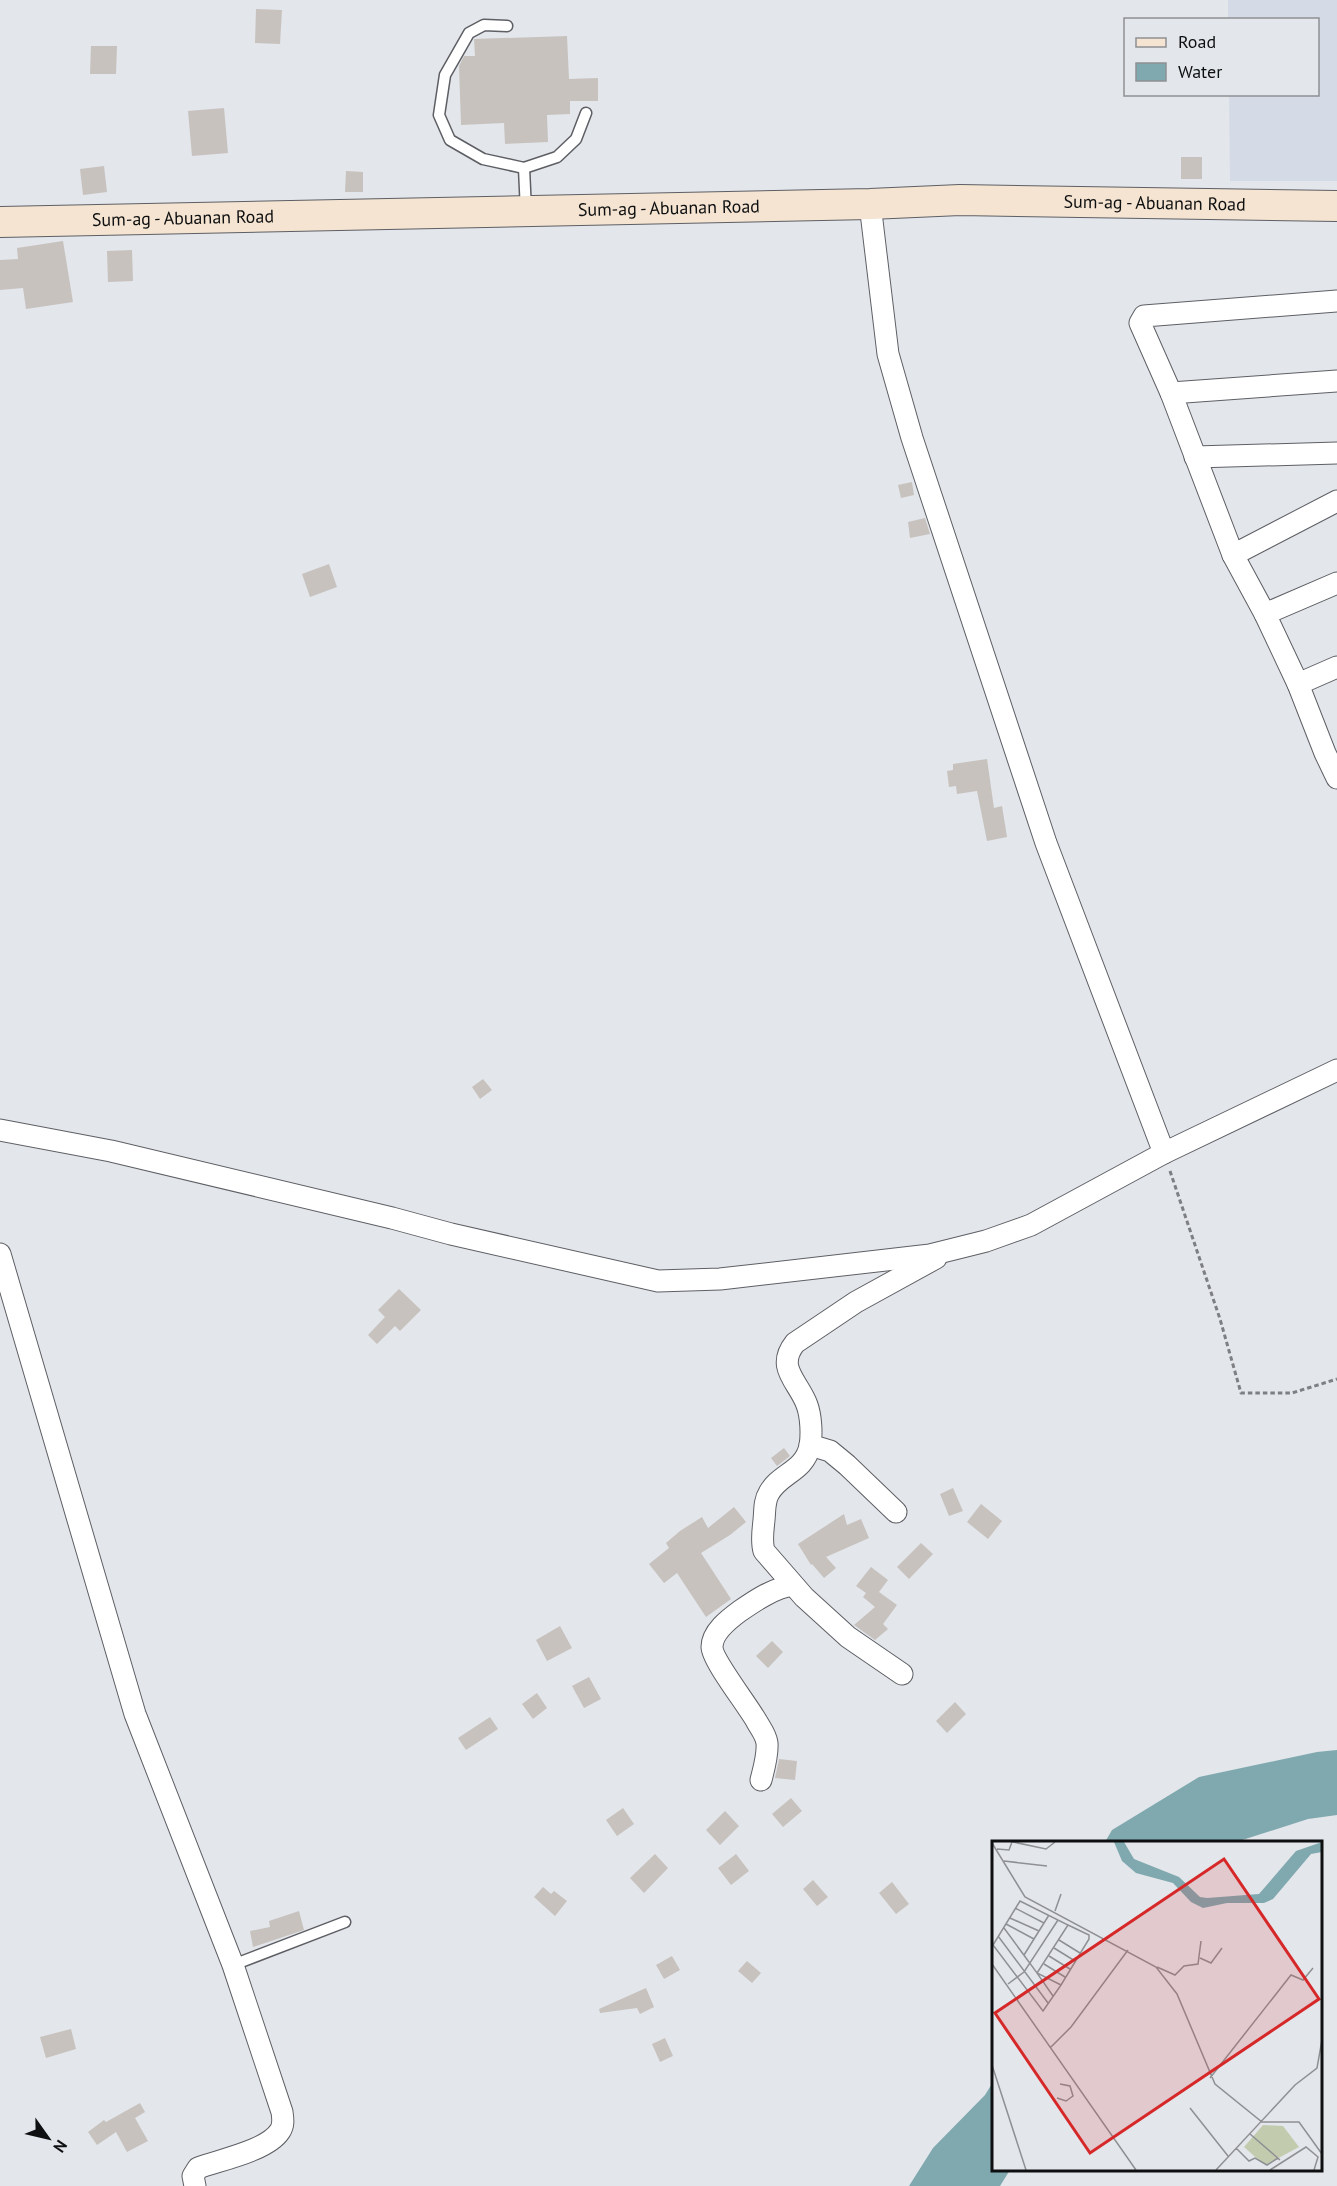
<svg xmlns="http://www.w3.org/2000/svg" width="1337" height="2186" font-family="'PT Sans',sans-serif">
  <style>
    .built { fill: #d4dbe7 }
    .water { fill: #7fa9af }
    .building { fill: #c7c2be }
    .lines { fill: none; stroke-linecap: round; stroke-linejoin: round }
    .lane-casing { stroke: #5d5f64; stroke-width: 13 }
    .street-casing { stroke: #5d5f64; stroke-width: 23 }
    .secondary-casing { stroke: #5d5f64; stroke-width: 32 }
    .path { stroke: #7d7f82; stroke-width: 3; stroke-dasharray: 4.5 3; stroke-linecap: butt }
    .lane { stroke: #fff; stroke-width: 10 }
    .street { stroke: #fff; stroke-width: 21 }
    .secondary { stroke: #f4e4d1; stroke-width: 30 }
    .labels { text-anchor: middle; stroke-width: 6; stroke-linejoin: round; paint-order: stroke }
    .street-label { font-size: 18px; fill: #0e0f10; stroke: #e3e6eb }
    .inset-road { fill: none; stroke: #8e9093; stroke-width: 1.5 }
    .view { fill: #d62828; fill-opacity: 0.15; stroke: #d62828; stroke-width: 3 }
    .inset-edge { fill: none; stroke: #0e0f10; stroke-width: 3 }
  </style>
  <rect width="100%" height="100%" fill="#e3e6eb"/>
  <path class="built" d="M1228,0H1337V181H1230L1229,95L1318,94V20L1228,19Z"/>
  <g class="water">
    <path d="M1337,1750V1815L1308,1819L1236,1842H1105L1112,1830L1199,1777L1317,1752Z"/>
    <path d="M993,2082L994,2170H1010L1000,2186H909L933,2148L985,2095Z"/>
  </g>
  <g class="building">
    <path d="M256,9L282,10L280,44L255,43Z"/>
    <path d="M567,36L569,79L598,78V101H570V114L547,115L548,142L505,144L504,123L461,125L459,66L464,56H475L474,39Z"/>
    <path d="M91,46H117L116,74H90Z"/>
    <path d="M224,108L228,153L192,156L188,111Z"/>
    <rect x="1181" y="157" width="21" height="22"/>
    <path d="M104,166L107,192L83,195L80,169Z"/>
    <path d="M346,171L363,172V192H345Z"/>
    <path d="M63,241L73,302L26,309L23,288L0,290V260L18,259L17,248Z"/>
    <path d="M132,250L133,281L108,282L107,251Z"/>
    <path d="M912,482L914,495L901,498L898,485Z"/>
    <path d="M925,518L930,534L910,538L908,522Z"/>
    <path d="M329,564L337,587L310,597L302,574Z"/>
    <path d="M987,759L994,808L1002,806L1007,837L987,841L977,791L957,794L956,786L949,787L947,771L953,770V764Z"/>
    <path d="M483,1079L492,1090L480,1099L472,1087Z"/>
    <path d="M399,1289L421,1310L400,1331L395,1326L377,1344L368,1335L385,1317L378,1310Z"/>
    <path d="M784,1448L790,1456L777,1466L771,1458Z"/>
    <path d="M953,1488L963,1511L949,1516L940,1494Z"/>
    <path d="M981,1504L1002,1521L988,1539L967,1522Z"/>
    <path d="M734,1507L746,1522L730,1535L701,1553L731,1599L706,1617L677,1573L664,1583L649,1564L669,1548L666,1543L680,1531L702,1517L708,1528Z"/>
    <path d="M844,1514L847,1525L861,1519L869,1538L826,1557L836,1568L824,1578L812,1564L811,1565L798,1544Z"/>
    <path d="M921,1543L933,1554L909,1579L897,1567Z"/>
    <path d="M871,1567L888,1580L879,1592L897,1605L883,1624L888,1629L875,1640L854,1625L875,1607L863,1597L866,1593L856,1586Z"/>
    <path d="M560,1626L572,1648L547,1661L536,1640Z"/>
    <path d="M772,1641L783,1652L768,1668L756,1656Z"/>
    <path d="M589,1677L601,1699L584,1708L572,1686Z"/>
    <path d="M537,1693L547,1708L533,1719L522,1704Z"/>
    <path d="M955,1702L966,1714L947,1733L936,1721Z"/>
    <path d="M490,1717L498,1729L466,1750L458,1738Z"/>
    <path d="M779,1759L797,1761L795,1780L775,1778Z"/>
    <path d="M791,1798L802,1811L783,1827L772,1814Z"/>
    <path d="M623,1808L634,1824L617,1836L606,1820Z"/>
    <path d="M725,1811L739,1826L720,1845L706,1830Z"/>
    <path d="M655,1854L668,1868L644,1893L630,1878Z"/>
    <path d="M736,1854L749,1871L731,1885L718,1868Z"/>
    <path d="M813,1880L828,1897L817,1906L803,1889Z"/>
    <path d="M892,1882L909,1904L896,1914L879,1893Z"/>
    <path d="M543,1887L551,1894L554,1891L567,1901L555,1916L534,1897Z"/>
    <path d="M299,1911L304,1930L253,1947L250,1931L270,1927L269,1921Z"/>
    <path d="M672,1956L680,1970L664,1979L656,1965Z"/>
    <path d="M747,1961L761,1973L752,1983L738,1971Z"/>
    <path d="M646,1988L654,2007L640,2014L637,2008L600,2013L599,2009Z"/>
    <path d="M71,2029L76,2049L46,2058L40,2037Z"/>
    <path d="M665,2038L673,2056L660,2062L652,2044Z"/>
    <path d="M140,2103L145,2112L135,2118L148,2141L127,2152L116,2132L97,2145L88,2132L104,2120L106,2122Z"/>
  </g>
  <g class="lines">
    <defs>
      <g id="lane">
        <path d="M507,26L484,25L469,33L445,75L439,115L450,140L483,159L524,168L557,157L576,139L586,113"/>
        <path d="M524,168L526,211"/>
        <path d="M233,1965L345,1922"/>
      </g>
      <g id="street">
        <path d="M870,204L888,354L912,438L1046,843L1164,1153"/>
        <path d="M1337,301L1144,316L1140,323L1171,393L1233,555L1265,614L1298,684L1325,753L1337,778"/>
        <path d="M1171,393L1337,381"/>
        <path d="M1195,457L1337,453"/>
        <path d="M1233,555L1337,501"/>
        <path d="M1265,614L1337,583"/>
        <path d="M1298,684L1337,667"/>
        <path d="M0,1130L111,1151L392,1218L451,1234L658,1281L720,1279L930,1255L986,1241L1031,1225L1164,1153L1337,1070"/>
        <path d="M0,1254L135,1714L233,1965L282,2112C283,2119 284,2125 280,2131C267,2151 219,2160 198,2168L193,2176L195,2186"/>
        <path d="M810,1445L830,1451L847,1465L896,1512"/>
        <path d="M902,1674L848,1637L804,1597L764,1551C761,1541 763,1531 764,1520C765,1511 764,1501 769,1493C780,1473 804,1472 810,1446C812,1434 811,1416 807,1405C799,1382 775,1368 795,1343L856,1302L936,1258"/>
        <path d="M761,1780C764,1768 768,1755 767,1743C766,1735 761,1729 757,1722C749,1707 712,1660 712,1647C712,1632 729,1619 740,1611C756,1600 774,1588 793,1585"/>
      </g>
      <g id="secondary">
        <path id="s1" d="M0,222L870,204L960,200L1337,206"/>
      </g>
    </defs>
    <use href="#lane" class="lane-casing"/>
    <use href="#street" class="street-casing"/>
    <use href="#secondary" class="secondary-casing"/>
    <path class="path" d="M1170,1171L1220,1319L1241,1393H1292L1337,1379"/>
    <use href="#lane" class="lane"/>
    <use href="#street" class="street"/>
    <use href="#secondary" class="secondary"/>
  </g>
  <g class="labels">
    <g class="street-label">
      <text dy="6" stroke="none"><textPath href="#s1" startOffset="1155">Sum-ag - Abuanan Road</textPath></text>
      <text dy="6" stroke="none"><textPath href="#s1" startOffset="669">Sum-ag - Abuanan Road</textPath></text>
      <text dy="6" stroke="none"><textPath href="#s1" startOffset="183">Sum-ag - Abuanan Road</textPath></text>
    </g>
  </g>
  <g transform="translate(992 1841)">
    <rect width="330" height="330" fill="#e3e6eb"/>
    <path d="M271,284L291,285L307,306L275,323L269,321L252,306Z" fill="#c3cbaf"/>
    <path d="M122,1H132L142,18L187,36L208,56L215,57L267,53L304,10L330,1V11L319,13L281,58L272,62H235L211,67L199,61L181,42L144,32L130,20Z" fill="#7fa9af"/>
    <path class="inset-road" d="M21,1L54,8L63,1M0,2L33,56L164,126L185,153L223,243L270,281H307L330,313M5,8L17,9L20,1M12,20L55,25M23,67L52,82M63,70L69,53M18,77L47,90M14,83L42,98M12,87L45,132L69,144M6,95L56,162M67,99L88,112M62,107L83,120M32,114L57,74M57,115L78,128M208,117L219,122L230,107M0,123L144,329M52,123L73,136M165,126L183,134L192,125L206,123L209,100M16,143L32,131L66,79M61,155L45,132L76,84L28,60L1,104L51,170L69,144L97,98V94L76,84M58,207L79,186L136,109M0,224L34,329M218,237L299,134L311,139L321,127M65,257L74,260L81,255L78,245L68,243M198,267L236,315M258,293L288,319M244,307L257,320L263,317L275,324L286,317M224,329L303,244L325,227L330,199M278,329L314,306L326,316L322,329"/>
    <path class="view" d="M232,18L327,158L98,312L3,172Z"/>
    <rect width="330" height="330" class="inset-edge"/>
  </g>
  <rect x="1124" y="18" width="195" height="78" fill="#e3e6eb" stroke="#8e9093" stroke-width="1.5"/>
  <rect x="1136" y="38" width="30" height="9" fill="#f4e4d1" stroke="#8e9093" stroke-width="1.5"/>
  <text x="1178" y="48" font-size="18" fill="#0e0f10">Road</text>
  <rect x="1136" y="63" width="30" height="18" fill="#7fa9af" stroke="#8e9093" stroke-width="1.5"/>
  <text x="1178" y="78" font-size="18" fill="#0e0f10">Water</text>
  <g transform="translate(48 2138) rotate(124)" stroke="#e3e6eb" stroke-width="4.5" paint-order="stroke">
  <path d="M0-4.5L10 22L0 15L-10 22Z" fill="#0e0f10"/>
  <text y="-9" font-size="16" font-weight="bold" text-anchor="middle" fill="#0e0f10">N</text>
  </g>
</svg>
